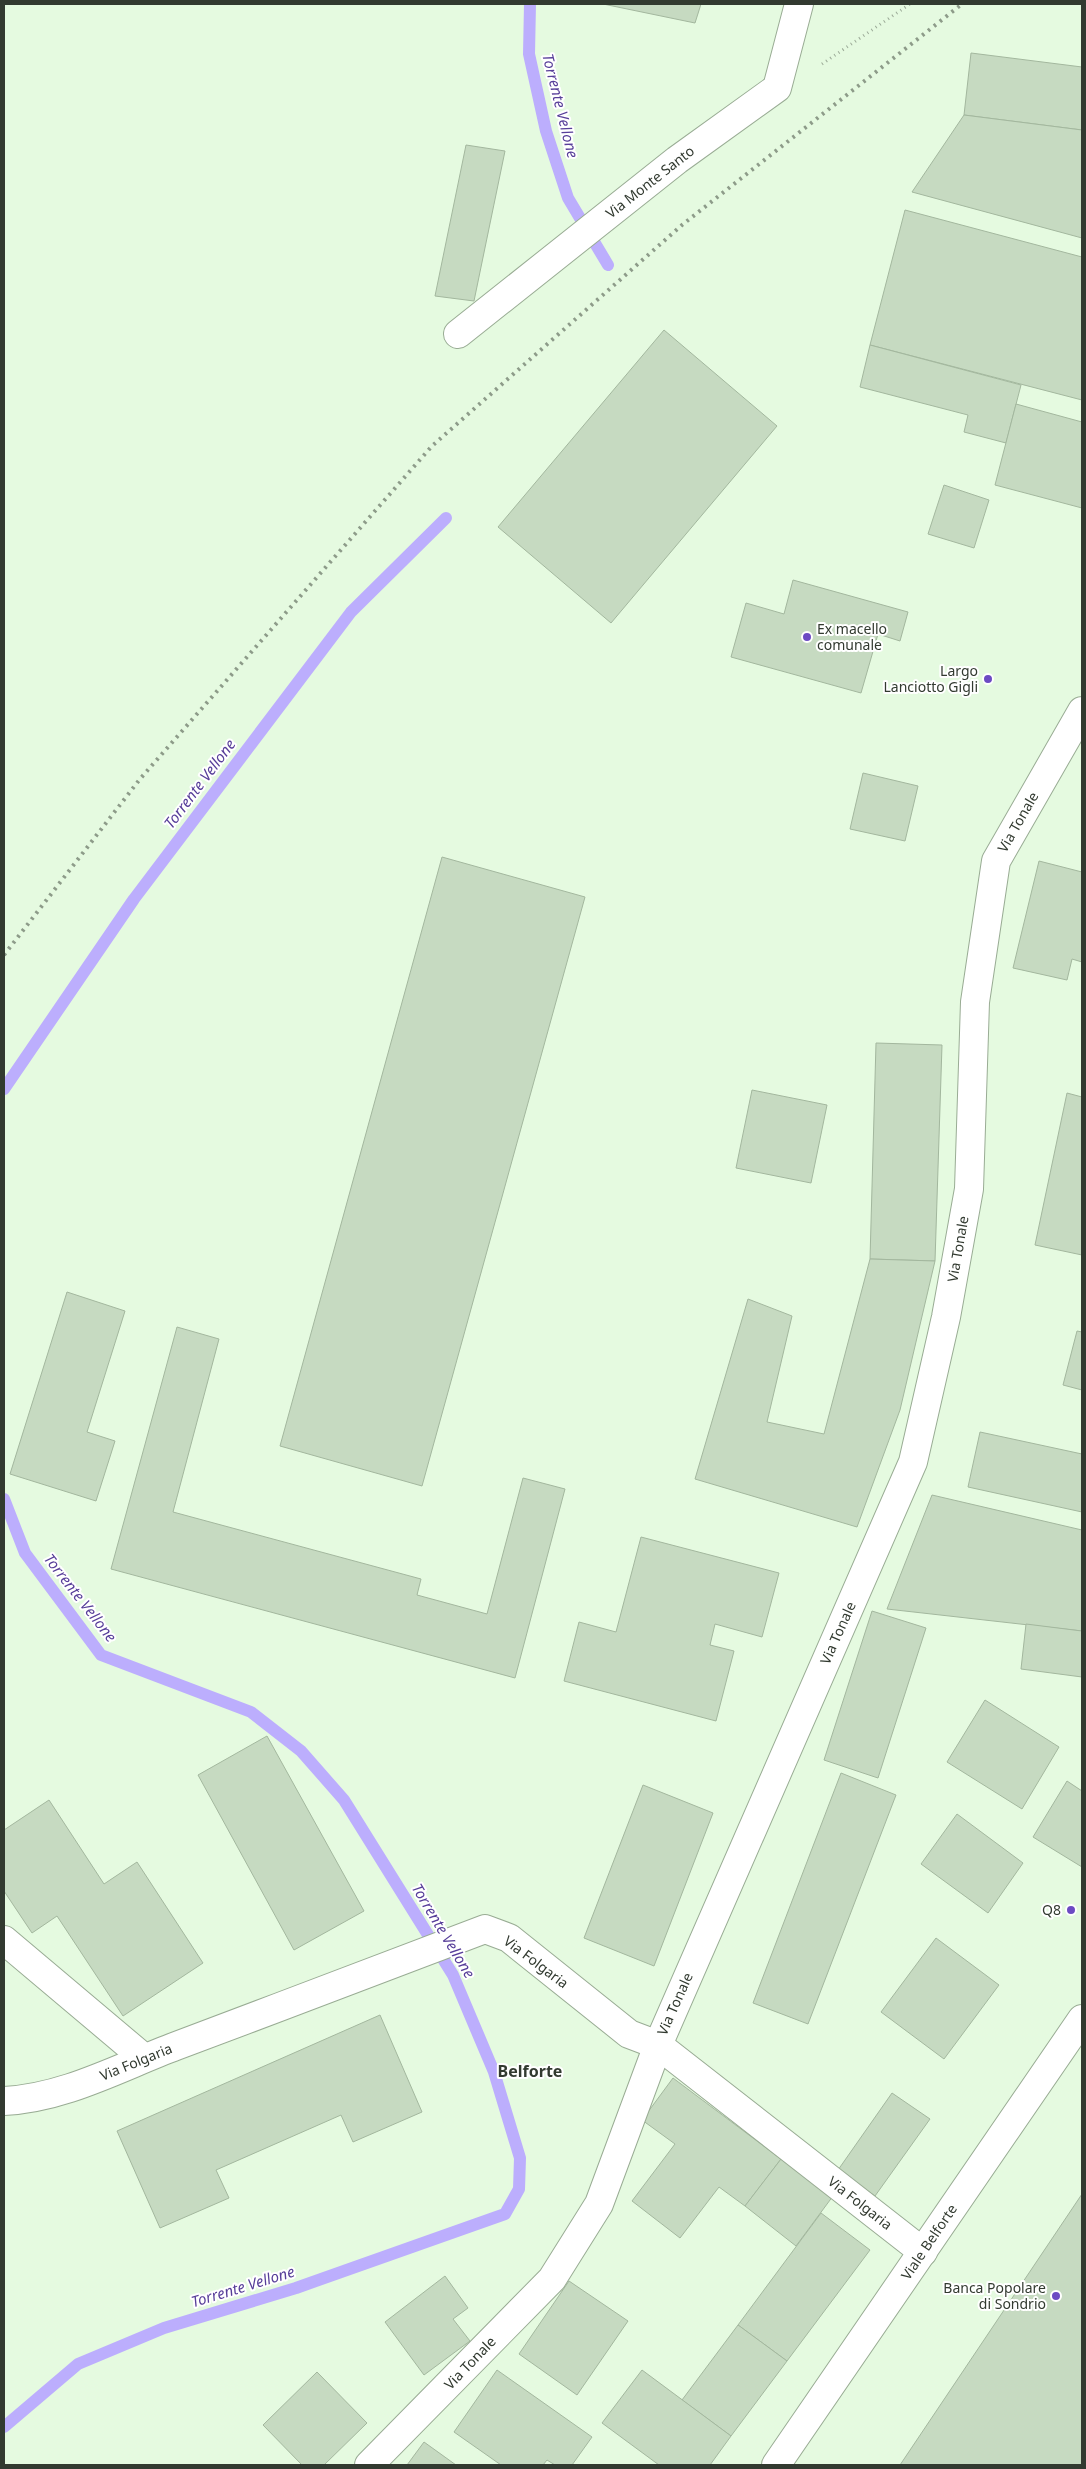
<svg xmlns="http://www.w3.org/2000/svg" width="1086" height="2469" font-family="'Noto Sans',sans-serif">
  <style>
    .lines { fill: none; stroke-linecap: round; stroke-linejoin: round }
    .stream { stroke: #bcaefd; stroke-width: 12 }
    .building { fill: #c6dac1; stroke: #a3b79e }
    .minor-casing { stroke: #99ac94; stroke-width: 30 }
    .major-casing { stroke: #99ac94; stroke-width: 30 }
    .path { stroke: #9baa97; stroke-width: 3; stroke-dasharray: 1 4; stroke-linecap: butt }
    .minor { stroke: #fff; stroke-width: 28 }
    .major { stroke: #fff; stroke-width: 28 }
    .rail { stroke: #8d9b89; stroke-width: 4; stroke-dasharray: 2.5 5; stroke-linecap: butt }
    .poi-dot { fill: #6c4ac3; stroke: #fff; stroke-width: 2 }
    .labels { text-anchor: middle; stroke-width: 4; stroke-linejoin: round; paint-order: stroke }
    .street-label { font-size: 14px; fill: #323a30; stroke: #fff }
    .poi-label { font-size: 14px; fill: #323a30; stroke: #fff; text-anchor: end }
    .water-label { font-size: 15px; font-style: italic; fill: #573e99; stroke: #fff }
    .quarter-label { font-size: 16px; font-weight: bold; fill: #323a30; stroke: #fff }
  </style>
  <rect width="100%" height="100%" fill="#e5fae0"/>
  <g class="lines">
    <g class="stream">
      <path d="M530,4L529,54L546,131L568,198L608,265"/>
      <path d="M4,1089L134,899L351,612L446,518"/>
      <path d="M4,1499L25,1553L101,1655L251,1712L301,1751L344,1800L453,1975L494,2072L520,2158L519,2189L505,2214L296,2288L164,2328L78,2364L4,2427"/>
    </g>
  </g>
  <g class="building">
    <path d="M603,4H701L695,23Z"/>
    <path d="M971,53L1082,67V130L964,115Z"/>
    <path d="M964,115L1082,130V238L912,192Z"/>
    <path d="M466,145L505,151L474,301L435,296Z"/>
    <path d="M905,210L1082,257V400L870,345Z"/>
    <path d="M664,330L777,426L611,623L498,527Z"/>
    <path d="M870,345L1021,385L1006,443L964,432L968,415L860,387Z"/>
    <path d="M1016,404L1082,422V508L995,485Z"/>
    <path d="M944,485L989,500L974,548L928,534Z"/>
    <path d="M793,580L908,612L900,641L878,634L861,693L731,657L746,603L784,614Z"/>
    <path d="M863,773L918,786L905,841L850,829Z"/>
    <path d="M442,857L585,897L422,1486L280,1446Z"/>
    <path d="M1039,861L1082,872V962L1072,959L1067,980L1013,968Z"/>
    <path d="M876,1043L942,1045L935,1261L870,1259Z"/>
    <path d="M752,1090L827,1105L811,1183L736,1168Z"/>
    <path d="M1067,1093L1082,1097V1255L1035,1245Z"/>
    <path d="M870,1259L935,1261L900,1410L857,1527L695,1479L748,1299L792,1316L767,1422L824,1434Z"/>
    <path d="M67,1292L125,1311L87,1432L115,1441L96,1501L10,1474Z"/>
    <path d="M177,1327L219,1339L173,1512L421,1579L417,1595L487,1614L523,1478L565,1489L515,1678L111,1569Z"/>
    <path d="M1077,1331L1082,1332V1390L1063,1385Z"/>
    <path d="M980,1432L1082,1454V1512L968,1487Z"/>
    <path d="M932,1495L1082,1530V1631L887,1609Z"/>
    <path d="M641,1537L779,1573L762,1637L715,1624L710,1645L734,1651L716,1721L564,1681L579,1622L616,1632Z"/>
    <path d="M872,1611L926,1628L878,1778L824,1760Z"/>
    <path d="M1026,1624L1082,1631V1677L1021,1669Z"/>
    <path d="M985,1700L1059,1747L1022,1809L947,1762Z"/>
    <path d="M267,1736L364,1911L294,1950L198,1775Z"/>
    <path d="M841,1773L896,1795L808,2024L753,2003Z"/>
    <path d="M1067,1781L1082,1791V1867L1033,1837Z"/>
    <path d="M643,1785L713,1813L654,1966L584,1938Z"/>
    <path d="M49,1800L104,1884L137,1862L203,1963L123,2016L57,1916L32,1933L4,1891V1830Z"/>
    <path d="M957,1814L1023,1863L988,1913L921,1864Z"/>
    <path d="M936,1938L999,1985L944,2059L881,2012Z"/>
    <path d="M380,2015L422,2112L353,2142L341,2115L216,2170L229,2198L160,2228L117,2131Z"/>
    <path d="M673,2078L781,2159L745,2206L719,2187L680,2238L632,2201L675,2144L642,2120Z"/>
    <path d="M892,2093L930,2119L875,2196L838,2170Z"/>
    <path d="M781,2159L833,2196L796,2246L745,2206Z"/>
    <path d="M1082,2194V2465H900Z"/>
    <path d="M821,2213L870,2250L787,2361L738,2325Z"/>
    <path d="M445,2276L468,2308L453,2319L470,2341L424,2375L385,2322Z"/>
    <path d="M569,2281L628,2321L577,2395L519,2354Z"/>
    <path d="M738,2325L787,2361L731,2436L682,2400Z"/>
    <path d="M497,2370L592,2437L572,2465H555L547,2460L543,2465H501L454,2432Z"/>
    <path d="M642,2370L731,2436L710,2465H659L602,2423Z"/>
    <path d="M317,2372L367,2423L324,2465H302L263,2425Z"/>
    <path d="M424,2442L456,2465H407Z"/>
  </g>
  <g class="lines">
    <defs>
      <g id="minor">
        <path d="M458,334L677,160L777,88L799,4"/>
        <path d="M4,1940L144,2058"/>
        <path d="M4,2101C65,2098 120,2067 176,2046C279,2007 382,1969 485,1929L509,1938L629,2034L658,2045L923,2252"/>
        <path d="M369,2465L552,2279L599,2204L658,2045L913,1462L946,1317L969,1189L975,1002L996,861L1082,711"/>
      </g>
      <path id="major" d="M776,2465L1082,2019"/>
    </defs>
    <use href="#minor" class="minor-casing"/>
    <use href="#major" class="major-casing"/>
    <path class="path" d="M822,64L910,4"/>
    <use href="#minor" class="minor"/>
    <use href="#major" class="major"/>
    <path class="rail" d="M4,955L140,779L432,446L682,225L962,4"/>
  </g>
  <g class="poi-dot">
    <circle cx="807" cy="637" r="5"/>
    <circle cx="988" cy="679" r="5"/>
    <circle cx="1071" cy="1910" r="5"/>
    <circle cx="1056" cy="2296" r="5"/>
  </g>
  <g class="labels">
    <g class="street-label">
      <text transform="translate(650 182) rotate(-38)" y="5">Via Monte Santo</text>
      <text transform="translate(1018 822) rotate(-60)" y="5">Via Tonale</text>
      <text transform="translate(958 1249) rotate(-80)" y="5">Via Tonale</text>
      <text transform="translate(838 1633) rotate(-66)" y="5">Via Tonale</text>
      <text transform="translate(536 1962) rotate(37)" y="5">Via Folgaria</text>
      <text transform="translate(675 2004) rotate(-66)" y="5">Via Tonale</text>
      <text transform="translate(136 2062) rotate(-22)" y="5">Via Folgaria</text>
      <text transform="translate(860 2203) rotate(38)" y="5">Via Folgaria</text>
      <text transform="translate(929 2242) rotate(-56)" y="5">Viale Belforte</text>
      <text transform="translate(470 2363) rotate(-46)" y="5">Via Tonale</text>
    </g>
    <g class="poi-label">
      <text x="817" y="634" text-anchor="start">Ex macello<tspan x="817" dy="16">comunale</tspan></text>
      <text x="978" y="676">Largo<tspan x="978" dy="16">Lanciotto Gigli</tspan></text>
      <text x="1061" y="1915">Q8</text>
      <text x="1046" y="2293">Banca Popolare<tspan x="1046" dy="16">di Sondrio</tspan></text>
    </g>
    <g class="water-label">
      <text transform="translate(560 106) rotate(76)" y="5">Torrente Vellone</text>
      <text transform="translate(200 784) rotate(-53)" y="5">Torrente Vellone</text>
      <text transform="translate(80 1598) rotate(52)" y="5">Torrente Vellone</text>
      <text transform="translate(443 1931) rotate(59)" y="5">Torrente Vellone</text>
      <text transform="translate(243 2287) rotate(-17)" y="5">Torrente Vellone</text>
    </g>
    <g class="quarter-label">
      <text x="530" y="2077">Belforte</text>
    </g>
  </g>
  <rect width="1086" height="2469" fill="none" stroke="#323a30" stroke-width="10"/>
</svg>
